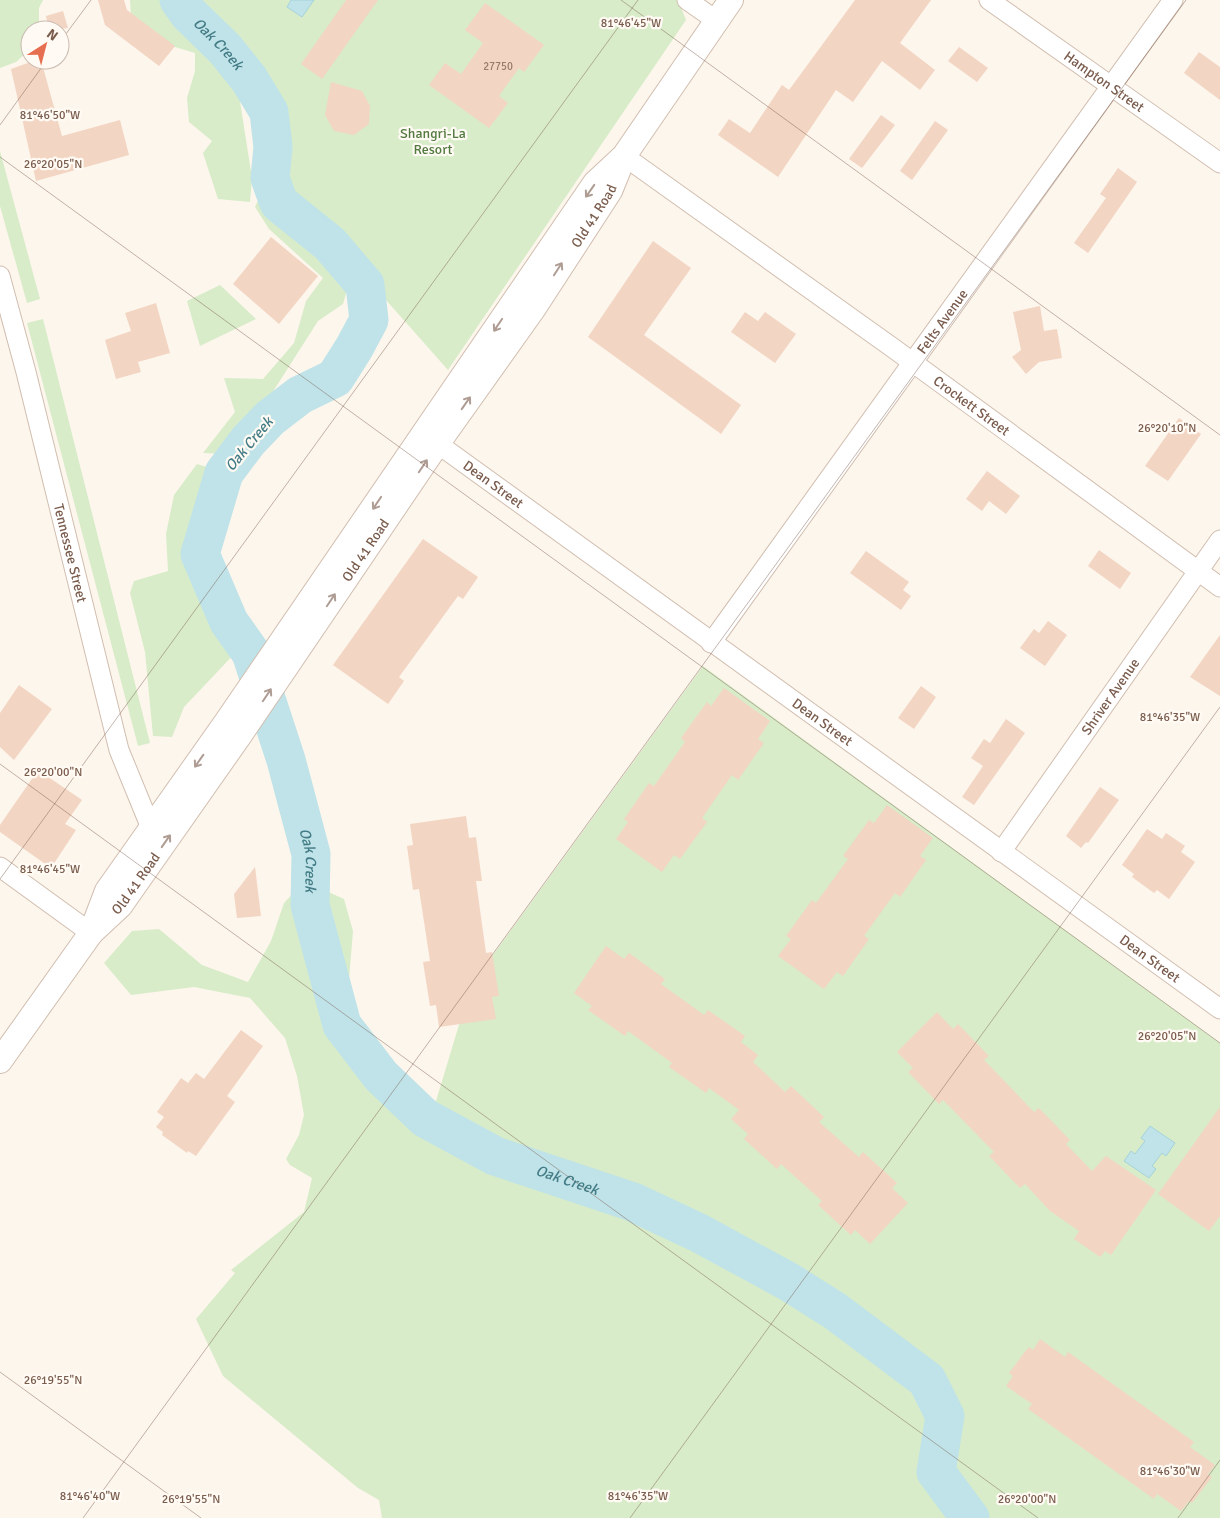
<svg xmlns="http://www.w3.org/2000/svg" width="1220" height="1518" font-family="Signika,sans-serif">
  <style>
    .green { fill: #d8ecc9 }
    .water { fill: #bfe3e8; stroke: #a5d3da }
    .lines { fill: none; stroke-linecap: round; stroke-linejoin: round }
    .river { stroke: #bfe3e8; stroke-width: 39 }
    .building { fill: #f3d5c3 }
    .minor-casing { stroke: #d1beb0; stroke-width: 21 }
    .tertiary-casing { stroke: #d1beb0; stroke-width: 26 }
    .minor { stroke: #fff; stroke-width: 19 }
    .tertiary { stroke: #fff; stroke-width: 24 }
    .oneway { stroke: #af9d94 }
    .ticks { fill: none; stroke: #7a5c4d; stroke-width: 1; stroke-opacity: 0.45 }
    .labels { text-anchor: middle; stroke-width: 4.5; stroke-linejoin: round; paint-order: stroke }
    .number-label { font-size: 11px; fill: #987a6a }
    .street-label { font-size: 14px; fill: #7a5c4d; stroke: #fffaf3 }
    .park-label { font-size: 14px; fill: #537a41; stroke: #fffaf3 }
    .water-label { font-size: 15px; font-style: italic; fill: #437c86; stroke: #fffaf3 }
    .ticks-label { font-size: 12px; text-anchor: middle; fill: #7a5c4d; stroke: #fffaf3; stroke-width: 4.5; stroke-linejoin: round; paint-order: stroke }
  </style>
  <rect width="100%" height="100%" fill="#fdf6ec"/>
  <g class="green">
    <path d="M0,0H43L39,8V25L34,30H30V49L16,62L0,68Z"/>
    <path d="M130,0H171L178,12L209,33L222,45L230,82L239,95L252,178L250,202L218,199L203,153L212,141L189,122L187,98L195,71V53L165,44L131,18Z"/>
    <path d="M186,0H678L686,20L448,370L331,238L284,202L278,167L277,105L228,39L192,8Z"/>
    <path d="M0,151L40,299L27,303L0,206Z"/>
    <path d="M260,196L305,232L349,283L343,304L318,321L274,390L226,454L203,453L235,412L224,378L263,379L294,343L306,301L323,278L269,229L255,207Z"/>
    <path d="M220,285L256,319L200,346L187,301Z"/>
    <path d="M43,319L150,743L138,746L27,323Z"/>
    <path d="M197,464L210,468L214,479L199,533L196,569L238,650L184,707L172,737L153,736L145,652L130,593L134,581L168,571L166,534L174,495Z"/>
    <path d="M703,666L1220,1043V1518H382L379,1500L358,1488L223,1376L196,1319L235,1273L231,1270L304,1212L312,1178L290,1165L286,1159L299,1135L304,1115L297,1076L285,1038L250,998L194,987L131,995L104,963L132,931L159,929L202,965L248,982L271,941L284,903L304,881L344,899L353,931L346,1016L360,1052L401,1092L436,1101L471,985Z"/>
  </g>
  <g class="water">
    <path d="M291,0H314L302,17L287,7Z"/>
    <path d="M1150,1126L1175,1143L1166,1156L1162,1153L1152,1166L1156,1169L1149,1178L1124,1161L1131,1151L1135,1154L1145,1141L1141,1138Z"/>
  </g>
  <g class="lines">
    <path class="river" id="s1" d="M179,0L189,14L225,49L249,79L269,112L273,147L270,178L279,203L330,244L365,285L369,320L354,348L335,378L300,395L270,418L248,441L224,473L200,554L229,622L251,653L286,760L311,854L310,905L342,1025L381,1076L425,1118L495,1156L633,1202L699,1233L789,1282L835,1311L927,1380L945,1416L936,1472L970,1518"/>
  </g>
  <g class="building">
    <path d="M98,0H124L127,10L175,46L159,66L105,25Z"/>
    <path d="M346,0H378L322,79L301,64Z"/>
    <path d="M855,0H931L900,43L935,70L920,90L882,61L853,102L836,90L778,177L718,135L729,119L750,133L782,85L789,90Z"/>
    <path d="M485,3L544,45L524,72L519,68L499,96L508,103L489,128L429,85L445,63L461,74L483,43L465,30Z"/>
    <path d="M63,11L68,28L49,30L46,16Z"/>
    <path d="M959,47L988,68L977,82L948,61Z"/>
    <path d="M1199,52L1220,67V100L1184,73Z"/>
    <path d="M36,60H41L62,136L120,120L129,155L36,181L11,69Z"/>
    <path d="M331,82L362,91L370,106L369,124L354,135L334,131L325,115Z"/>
    <path d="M881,115L895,125L862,168L849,159Z"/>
    <path d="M935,121L948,130L912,180L900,171Z"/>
    <path d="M1118,168L1137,182L1088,253L1074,243L1106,198L1100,194Z"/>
    <path d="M271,237L318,276L279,324L233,284Z"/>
    <path d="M653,241L691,268L644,335L741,405L721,434L588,337Z"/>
    <path d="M156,303L170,353L138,362L141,372L116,379L105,340L131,331L125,313Z"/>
    <path d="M1040,306L1044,331L1057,329L1062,358L1039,362L1026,374L1012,357L1021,350L1013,312Z"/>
    <path d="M745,312L758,321L765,312L796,334L775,363L731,332Z"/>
    <path d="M1179,418L1201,434L1168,481L1145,466Z"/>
    <path d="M987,471L1020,496L1006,514L989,501L982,511L966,499Z"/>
    <path d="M423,539L478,577L463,599L458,596L399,677L404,681L388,704L333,665Z"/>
    <path d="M1099,550L1131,573L1120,589L1088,566Z"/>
    <path d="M866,551L909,582L903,590L911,596L901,610L850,573Z"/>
    <path d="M1048,621L1067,635L1045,666L1020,648L1034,629L1039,633Z"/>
    <path d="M1220,635V696L1190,677Z"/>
    <path d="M19,685L52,709L14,760L0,747V713Z"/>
    <path d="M921,686L936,697L914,729L898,718Z"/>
    <path d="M724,688L770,721L758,739L764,743L738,780L732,775L702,818L707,822L680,859L674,855L662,872L616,839L628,822L624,819L649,783L654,786L685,742L681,738L707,702L711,706Z"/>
    <path d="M1006,719L1025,733L974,805L962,797L983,766L971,758L984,739L990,743Z"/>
    <path d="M38,770L82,800L65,824L76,830L51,868L0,832V825Z"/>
    <path d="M1100,787L1119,800L1088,843L1086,842L1081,848L1066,836Z"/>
    <path d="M887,805L933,838L920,856L926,860L900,897L895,893L864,936L869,939L843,976L837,972L824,989L778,956L791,939L786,936L812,900L816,903L848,859L843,856L869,820L874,823Z"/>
    <path d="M466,816L469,838L476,837L482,881H476L486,953L492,952L499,996L492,997L496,1019L439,1027L436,1005L430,1006L423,962L430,961L419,889L413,890L407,846L413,845L410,824Z"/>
    <path d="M1147,829L1162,839L1166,833L1185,846L1181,852L1195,862L1169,899L1157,890L1154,893L1132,877L1134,874L1122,865Z"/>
    <path d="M255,867L261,916L237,918L234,894Z"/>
    <path d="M606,946L624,959L629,953L665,979L661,984L704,1015L708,1010L745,1036L741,1042L758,1055L753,1062L785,1092L791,1086L824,1117L819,1122L859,1157L863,1152L897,1183L892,1188L908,1203L870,1244L855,1230L851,1235L818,1205L822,1201L781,1164L777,1169L744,1139L748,1134L731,1119L739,1110L709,1088L706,1093L669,1067L672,1063L628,1031L625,1036L588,1010L592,1006L574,993Z"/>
    <path d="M937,1012L953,1029L958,1024L989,1056L984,1060L1034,1112L1039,1108L1070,1140L1066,1144L1092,1171L1106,1156L1156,1190L1111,1255L1105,1251L1100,1257L1074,1239L1079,1231L1050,1211L1025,1184L1020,1188L989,1156L994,1152L943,1100L939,1104L908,1072L913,1068L897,1052Z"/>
    <path d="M241,1030L263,1046L227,1096L235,1102L196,1156L188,1151L187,1153L162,1135L163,1132L156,1127L164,1117L157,1112L181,1078L188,1083L196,1073L204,1079Z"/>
    <path d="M1220,1107V1216L1209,1231L1158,1194Z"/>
    <path d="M1040,1339L1065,1357L1068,1352L1194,1442L1190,1447L1215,1465L1208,1474L1212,1477L1192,1503L1189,1501L1181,1511L1157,1494L1154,1499L1028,1409L1032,1404L1006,1386L1013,1376L1009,1373L1024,1353L1029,1347L1033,1350Z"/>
  </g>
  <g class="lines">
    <defs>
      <g id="minor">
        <path d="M687,0L717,21"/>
        <path id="s2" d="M989,0L1220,163"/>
        <path id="s3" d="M624,156L893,348L1220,587"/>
        <path id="s4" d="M0,276L26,372L119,750L151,828"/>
        <path id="s5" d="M427,436L1220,1009"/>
        <path id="s6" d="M711,643L1173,0"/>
        <path id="s7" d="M1001,852L1220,540"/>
        <path d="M0,867L91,933"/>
      </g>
      <g id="tertiary">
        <path d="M91,933L107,891L227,721L595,183L624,156L731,0"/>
        <path id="s8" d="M0,1061L91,933L120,906L240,735L438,443L534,308L610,191L621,164"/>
      </g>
    </defs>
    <use href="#minor" class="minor-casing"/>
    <use href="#tertiary" class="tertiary-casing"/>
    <use href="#minor" class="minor"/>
    <use href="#tertiary" class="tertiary"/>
  </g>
  <defs><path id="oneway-shaft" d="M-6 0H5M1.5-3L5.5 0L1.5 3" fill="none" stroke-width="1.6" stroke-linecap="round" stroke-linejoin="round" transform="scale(1.25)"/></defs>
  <g class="oneway">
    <use href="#oneway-shaft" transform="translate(590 191) rotate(125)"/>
    <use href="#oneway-shaft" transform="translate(558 269) rotate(-57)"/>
    <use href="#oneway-shaft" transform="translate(498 325) rotate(124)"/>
    <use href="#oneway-shaft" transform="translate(466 403) rotate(-55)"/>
    <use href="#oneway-shaft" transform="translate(423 466) rotate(-56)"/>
    <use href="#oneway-shaft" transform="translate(377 503) rotate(124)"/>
    <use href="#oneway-shaft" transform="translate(331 600) rotate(-56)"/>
    <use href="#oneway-shaft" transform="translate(267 695) rotate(-56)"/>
    <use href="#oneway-shaft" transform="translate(199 761) rotate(125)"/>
    <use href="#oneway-shaft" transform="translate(166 841) rotate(-55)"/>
  </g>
  <path class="ticks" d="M621,0L1220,435M60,42L91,0M0,125L47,60M0,157L1220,1043M0,764L1038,1518M0,879L638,0M0,1372L201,1518M83,1518L1186,0M630,1518L1220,707M1178,1518L1220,1460"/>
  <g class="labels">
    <g class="number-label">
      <text x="498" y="70">27750</text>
    </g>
    <g class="street-label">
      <text dy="5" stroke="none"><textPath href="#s2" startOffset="141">Hampton Street</textPath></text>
      <text dy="5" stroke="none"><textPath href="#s8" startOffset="1034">Old 41 Road</textPath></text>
      <text dy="5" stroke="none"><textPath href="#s6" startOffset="396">Felts Avenue</textPath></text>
      <text dy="5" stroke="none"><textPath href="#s3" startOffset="428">Crockett Street</textPath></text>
      <text dy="5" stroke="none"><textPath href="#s5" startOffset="82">Dean Street</textPath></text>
      <text dy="5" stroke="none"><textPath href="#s8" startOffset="629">Old 41 Road</textPath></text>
      <text dy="5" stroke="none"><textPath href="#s4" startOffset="286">Tennessee Street</textPath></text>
      <text dy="5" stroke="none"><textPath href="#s7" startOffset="190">Shriver Avenue</textPath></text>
      <text dy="5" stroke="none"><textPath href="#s5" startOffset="488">Dean Street</textPath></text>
      <text dy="5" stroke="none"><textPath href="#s8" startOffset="224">Old 41 Road</textPath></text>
      <text dy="5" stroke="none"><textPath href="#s5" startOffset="892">Dean Street</textPath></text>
    </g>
    <g class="park-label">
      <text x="433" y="138">Shangri-La<tspan x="433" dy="16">Resort</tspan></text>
    </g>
    <g class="water-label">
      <text dy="5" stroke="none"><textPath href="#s1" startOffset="59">Oak Creek</textPath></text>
      <text transform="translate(249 444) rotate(-50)" y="5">Oak Creek</text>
      <text dy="5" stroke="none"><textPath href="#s1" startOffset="1020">Oak Creek</textPath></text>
      <text dy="5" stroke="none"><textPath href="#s1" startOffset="1470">Oak Creek</textPath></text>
    </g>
  </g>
  <g class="ticks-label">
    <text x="631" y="27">81°46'45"W</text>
    <text x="50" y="119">81°46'50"W</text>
    <text x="53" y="168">26°20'05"N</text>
    <text x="1167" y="432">26°20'10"N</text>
    <text x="1170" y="721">81°46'35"W</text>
    <text x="53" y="776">26°20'00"N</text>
    <text x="50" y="873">81°46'45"W</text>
    <text x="1167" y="1040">26°20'05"N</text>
    <text x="53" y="1384">26°19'55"N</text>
    <text x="1170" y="1475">81°46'30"W</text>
    <text x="90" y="1500">81°46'40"W</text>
    <text x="638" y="1500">81°46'35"W</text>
    <text x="191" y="1503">26°19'55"N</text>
    <text x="1027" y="1503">26°20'00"N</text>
  </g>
  <g transform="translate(45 45) rotate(36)"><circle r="24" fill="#fffaf3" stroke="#cabbb1"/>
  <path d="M0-4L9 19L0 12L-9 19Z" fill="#e76f51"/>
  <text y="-8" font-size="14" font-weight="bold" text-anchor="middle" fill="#7a5c4d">N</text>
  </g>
</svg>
